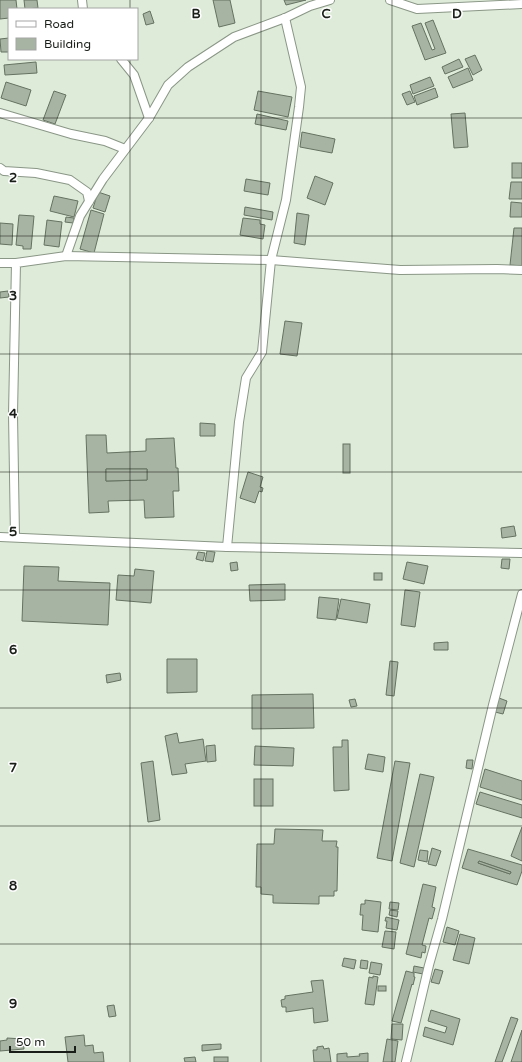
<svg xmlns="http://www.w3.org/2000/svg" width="522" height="1062" font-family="'Varela Round',sans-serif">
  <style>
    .building { fill: #a8b4a3; stroke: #657161; fill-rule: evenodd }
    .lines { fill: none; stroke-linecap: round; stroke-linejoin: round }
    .street-casing { stroke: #8a9686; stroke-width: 10 }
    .street { stroke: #fff; stroke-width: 8 }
    .grid { fill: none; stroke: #191e18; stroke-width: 1; stroke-opacity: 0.55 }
    .grid-label { font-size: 13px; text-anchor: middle; font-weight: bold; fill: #191e18; stroke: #fff; stroke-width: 3; stroke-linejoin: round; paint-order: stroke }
  </style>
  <rect width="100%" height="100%" fill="#deebd9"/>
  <g class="building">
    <path d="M0,0H16L17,9H9V18L0,19Z"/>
    <path d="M24,0H37L38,8L25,9Z"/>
    <path d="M213,0H230L235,23L219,27Z"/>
    <path d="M284,0H306L286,5Z"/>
    <path d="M150,11L154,23L146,25L143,14Z"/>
    <path d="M433,20L446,53L425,60L412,26L421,23L432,50L435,49L425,23Z"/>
    <path d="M9,38V52H1L0,39Z"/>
    <path d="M475,55L482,70L473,75L465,59Z"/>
    <path d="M459,59L463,67L445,74L442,67Z"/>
    <path d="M36,62L37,73L5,75L4,65Z"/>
    <path d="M468,68L473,80L453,88L448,77Z"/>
    <path d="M430,77L434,86L413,94L410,85Z"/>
    <path d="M6,82L31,90L26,106L1,98Z"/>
    <path d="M435,88L438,97L417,105L414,96Z"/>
    <path d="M54,91L66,95L55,124L43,120Z"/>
    <path d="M258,91L292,97L288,117L254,110Z"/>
    <path d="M410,91L415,102L407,105L402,94Z"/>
    <path d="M465,113L468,147L454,148L451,114Z"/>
    <path d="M257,114L288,121L286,130L255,124Z"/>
    <path d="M302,132L335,139L332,153L300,147Z"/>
    <rect x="512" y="163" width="10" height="15"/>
    <path d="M315,176L333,183L325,205L307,198Z"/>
    <path d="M246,179L270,183L268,195L244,191Z"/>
    <path d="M511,182H522V199H509Z"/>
    <path d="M98,192L110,196L105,212L93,208Z"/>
    <path d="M54,196L78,201L74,217L50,211Z"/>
    <path d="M511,202L522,203V217H510Z"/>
    <path d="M245,207L273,212L272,220L244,215Z"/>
    <path d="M91,210L104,214L94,253L80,249Z"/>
    <path d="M297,213L309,215L305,245L294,243Z"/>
    <path d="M19,215L34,216L31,249H23V246L16,245Z"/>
    <path d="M66,217L74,218L73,223L65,222Z"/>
    <path d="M243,218L260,220V224L265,225L263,239L240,235Z"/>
    <path d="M47,220L62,222L59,247L44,245Z"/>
    <path d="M0,223L13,224L12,245L0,244Z"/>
    <path d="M514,228H522V266L510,265Z"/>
    <path d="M8,291L9,297L0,298V292Z"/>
    <path d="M285,321L302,323L297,356L280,354Z"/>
    <path d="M200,423L215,424V436H200Z"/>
    <path d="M86,435H106L107,453L146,451V439L174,438L176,468H178L179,491H173L174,517L145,518L144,500L108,501L109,512L89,513ZM106,469H147V480L106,481Z"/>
    <rect x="343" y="444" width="7" height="29"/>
    <path d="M106,469H147V480L106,481Z"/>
    <path d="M248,472L263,477L260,487L263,488L262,492L259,491L255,503L240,498Z"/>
    <path d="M514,526L516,536L502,538L501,528Z"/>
    <path d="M207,551L215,552L213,562L205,561Z"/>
    <path d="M198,552L205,553L203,561L196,559Z"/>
    <path d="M502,559H510L509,569L501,568Z"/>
    <path d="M237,562L238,570L231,571L230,563Z"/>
    <path d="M407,562L428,566L424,584L403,579Z"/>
    <path d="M24,566L59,567L58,581L110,583L108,625L22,621Z"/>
    <path d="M135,569L154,571L151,603L116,600L118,575L134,576Z"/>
    <rect x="374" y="573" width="8" height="7"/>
    <path d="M285,584V600L250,601L249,585Z"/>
    <path d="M405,590L420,592L415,627L401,625Z"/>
    <path d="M319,597L339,599L336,620L317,618Z"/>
    <path d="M341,599L370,604L367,623L337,618Z"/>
    <path d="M448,642V650H434V643Z"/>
    <path d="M167,659H197V692L167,693Z"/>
    <path d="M390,661L398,662L394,696L386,695Z"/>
    <path d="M120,673L121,680L107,683L106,675Z"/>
    <path d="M313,694L314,728L252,729V695Z"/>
    <path d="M499,698L507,701L503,714L495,712Z"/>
    <path d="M355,699L357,706L351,707L349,700Z"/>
    <path d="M177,733L179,743L203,739L206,761L185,764L187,773L172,775L165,736Z"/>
    <path d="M342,740H348L349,790L334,791L333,747H342Z"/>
    <path d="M215,745L216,761L207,762L206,746Z"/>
    <path d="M255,746L294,748L293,766L254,765Z"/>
    <path d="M368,754L385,757L383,772L365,769Z"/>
    <path d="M467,760H473L472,769L466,768Z"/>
    <path d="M153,761L160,820L148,822L141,763Z"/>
    <path d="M395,761L410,763L392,861L377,858Z"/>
    <path d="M485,769L522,781V800L480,787Z"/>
    <path d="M420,774L434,777L414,867L400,863Z"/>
    <rect x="254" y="779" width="19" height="27"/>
    <path d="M480,792L522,805V818L476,804Z"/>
    <path d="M522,827V861L511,856Z"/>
    <path d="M275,829L323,830L322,841H337L336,847H338L337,891H334V896H319V904L273,903V895L261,894V887H256L257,844H274Z"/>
    <path d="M432,848L441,851L436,866L428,864Z"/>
    <path d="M468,849L522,865V871L517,885L462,868ZM479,861L511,872L510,874L478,863Z"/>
    <path d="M420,850L428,851L427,862L418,860Z"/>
    <path d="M479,861L511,872L510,874L478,863Z"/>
    <path d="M423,884L436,887L432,907L435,908L432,919L429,918L422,945L426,946L425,953L422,952L421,958L406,954Z"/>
    <path d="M365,900L381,902L378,932L362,930L363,915H360L361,904H365Z"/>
    <path d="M390,902L399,903L398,910L389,909Z"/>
    <path d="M390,910L398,911L397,917L389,915Z"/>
    <path d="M386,917L399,920L397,930L386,928L387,921H385Z"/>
    <path d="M447,927L459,931L455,945L443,942Z"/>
    <path d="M385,931L396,932L394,949L382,947Z"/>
    <path d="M460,934L475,938L469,964L453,960Z"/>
    <path d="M344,958L356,960L354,969L342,966Z"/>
    <path d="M361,960L368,961L367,969L360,968Z"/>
    <path d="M371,962L382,964L380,975L369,973Z"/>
    <path d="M414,966L424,968L423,974L413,972Z"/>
    <path d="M435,969L443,971L439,984L431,982Z"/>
    <path d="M406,971L414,973V977H415L413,985L412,984L401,1023L392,1021Z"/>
    <path d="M373,976L378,977L374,1005L365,1004L369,977L373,978Z"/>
    <path d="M323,980L328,1021L314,1023L313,1008L286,1012V1007H282L281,1000L285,999V996L313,992L311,981Z"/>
    <rect x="378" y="986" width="8" height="5"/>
    <path d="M114,1005L116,1016L109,1017L107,1006Z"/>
    <path d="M431,1010L460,1019L453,1045L423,1036L425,1027L445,1033L447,1027L428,1021Z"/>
    <path d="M511,1017L518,1019L502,1062H495Z"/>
    <path d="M392,1024H403L402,1040L391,1039Z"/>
    <path d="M522,1030V1062H511Z"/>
    <path d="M84,1035L85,1046L93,1045L94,1053L103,1052L104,1062H68L65,1037Z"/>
    <path d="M7,1038L23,1039L24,1049L0,1051V1041L7,1040Z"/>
    <path d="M387,1039L398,1041L395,1062H383Z"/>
    <path d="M221,1044V1049L202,1051V1045Z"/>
    <path d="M323,1046L324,1049L329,1048L331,1062H314L313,1050H317V1047Z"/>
    <path d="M347,1053V1057L360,1056L359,1054L368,1053V1062H337V1054Z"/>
    <path d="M195,1057L196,1062H185L184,1058Z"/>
    <rect x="214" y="1057" width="14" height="5"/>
  </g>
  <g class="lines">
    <defs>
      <g id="street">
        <path d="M82,0L83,9"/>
        <path d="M390,0L417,9L522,4"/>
        <path d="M121,59L134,75L149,118"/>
        <path d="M0,113L71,134L105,141L125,149"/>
        <path d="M0,168L4,171L36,173L70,180L87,192L89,201"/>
        <path d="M66,256L80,216L103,179L149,118L168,85L188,67L234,37L285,18L310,6L330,0"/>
        <path d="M0,263H16"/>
        <path d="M0,537L227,547L522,553"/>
        <path d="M15,537L13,414L16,263L66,256L271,260L400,270L497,269L522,270"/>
        <path d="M227,547L239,422L246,378L262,352L271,260L286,200L299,107L301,87L285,18"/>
        <path d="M406,1062L429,965L442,919L493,705L522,594"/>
      </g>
    </defs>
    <use href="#street" class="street-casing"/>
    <use href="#street" class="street"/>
  </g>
  <path class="grid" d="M130,0V9M261,0V1062M392,0V1062M130,59V1062M0,118H522M0,236H522M0,354H522M0,472H522M0,590H522M0,708H522M0,826H522M0,944H522"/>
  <g class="grid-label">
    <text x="196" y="18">B</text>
    <text x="326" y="18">C</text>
    <text x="457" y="18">D</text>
    <text x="13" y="182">2</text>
    <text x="13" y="300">3</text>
    <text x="13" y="418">4</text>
    <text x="13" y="536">5</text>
    <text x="13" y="654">6</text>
    <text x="13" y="772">7</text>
    <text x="13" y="890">8</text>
    <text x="13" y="1008">9</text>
  </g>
  <rect x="8" y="8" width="130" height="52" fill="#ffffff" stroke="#a3a5a3"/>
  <rect x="16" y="21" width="20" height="6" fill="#ffffff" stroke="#a3a5a3"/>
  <text x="44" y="28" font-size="12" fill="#191e18">Road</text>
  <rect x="16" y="38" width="20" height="12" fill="#a8b4a3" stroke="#a3a5a3"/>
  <text x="44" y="48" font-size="12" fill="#191e18">Building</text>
  <path d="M10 1046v6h65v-6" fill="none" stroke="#191e18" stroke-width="2"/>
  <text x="16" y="1046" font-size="12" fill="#191e18" stroke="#ffffff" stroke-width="3" paint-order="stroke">50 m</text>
</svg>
